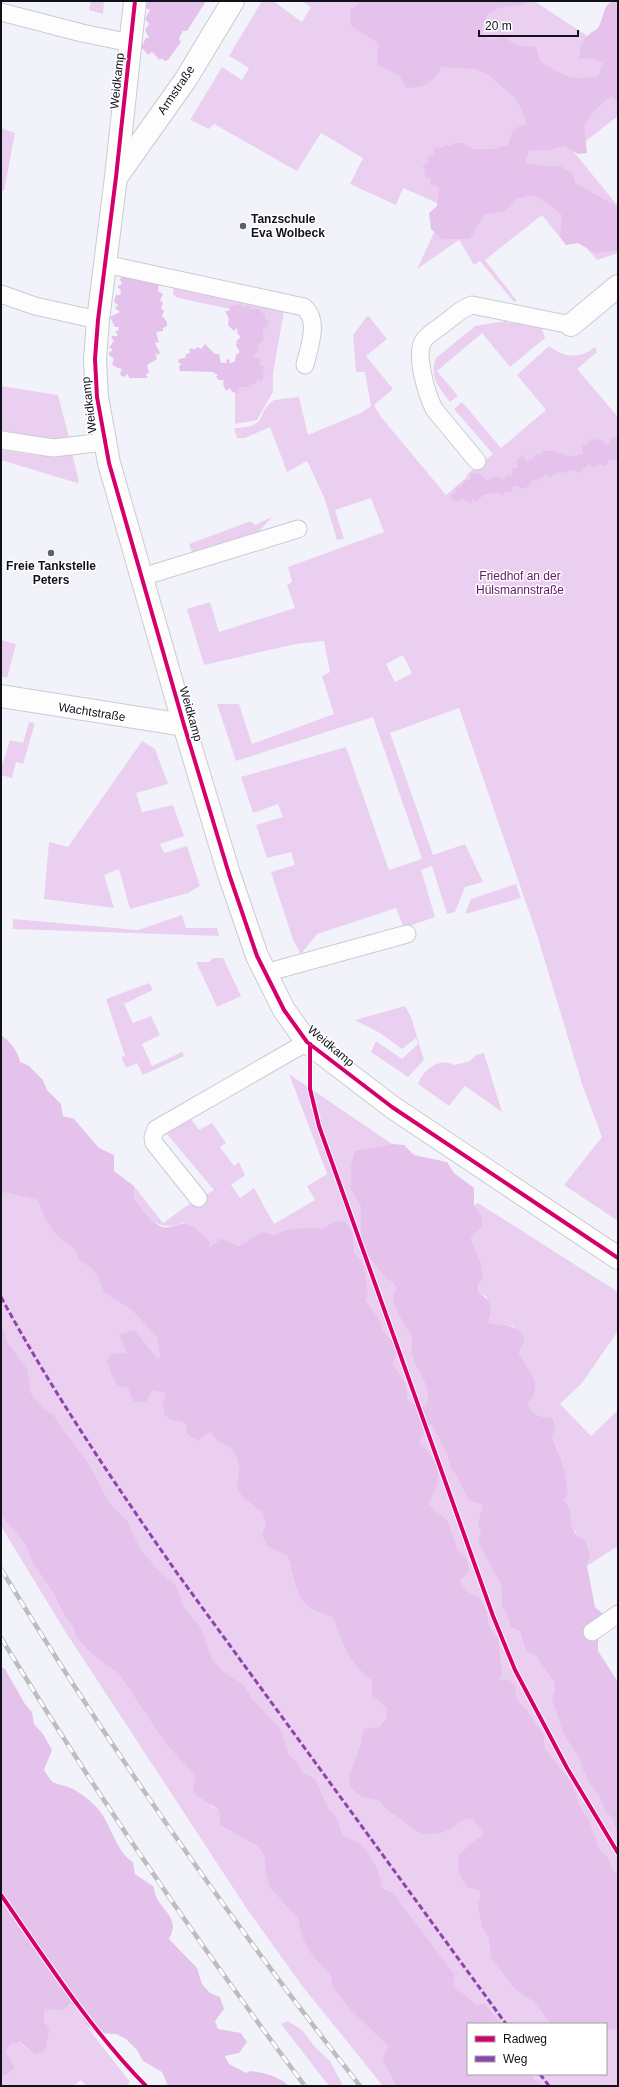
<svg xmlns="http://www.w3.org/2000/svg" width="619" height="2087" font-family="Arial,sans-serif">
  <style>
    .green { fill: #ebcff1; fill-rule: evenodd }
    .forest { fill: #e5c2eb }
    .lines { fill: none; stroke-linecap: round; stroke-linejoin: round }
    .lane-casing { stroke: #c9cbd4; stroke-width: 19 }
    .street-casing { stroke: #c9cbd4; stroke-width: 24 }
    .lane { stroke: #fdfdfe; stroke-width: 17 }
    .street { stroke: #fdfdfe; stroke-width: 22 }
    .rail-casing { stroke: #bcbdbe; stroke-width: 4.5 }
    .rail { stroke: #fff; stroke-width: 3; stroke-dasharray: 9; stroke-linecap: butt }
    .quiet { stroke: #8e44ad; stroke-width: 3; stroke-dasharray: 6 3; stroke-linecap: butt }
    .cycleway-casing { stroke: #fff; stroke-width: 6 }
    .cycleway { stroke: #d6006c; stroke-width: 4 }
    .poi-dot { fill: #5e6169; stroke: #fff; stroke-width: 1.5 }
    .labels { text-anchor: middle; stroke-width: 3; stroke-linejoin: round; paint-order: stroke }
    .street-label { font-size: 12px; fill: #0f121b; stroke: #fff }
    .poi-label { font-size: 12px; font-weight: bold; fill: #0f121b; stroke: #fff; text-anchor: start }
    .park-label { font-size: 12px; fill: #64166b; stroke: #fff }
  </style>
  <rect width="100%" height="100%" fill="#f2f3fa"/>
  <g class="green">
    <path d="M91,1H104L103,14L89,10Z"/>
    <path d="M262,1H273L302,22L311,7L302,1H534L606,48L618,28V116L573,151L618,206V253L597,260L578,238L566,245L542,215L485,260L517,301L514,302L480,261L474,265L459,240L417,269L446,207L403,188L396,205L350,184L363,158L321,133L297,171L214,124L209,129L190,120L222,67L242,80L249,68L229,56Z"/>
    <path d="M1,128L15,133L4,191L1,190Z"/>
    <path d="M174,287L284,311L273,373V392L257,420L235,424V373L233,362L235,361L236,355L240,352L236,345L237,340H240L241,337L237,333L238,330L236,328L234,331L228,325L229,319L225,311H229L230,309L178,298L173,295Z"/>
    <path d="M368,315L387,339L366,356L393,389L374,405L381,417L446,495L467,477L466,475L493,454L454,409L462,402L501,448L546,410L517,375L549,346C564,358 580,359 595,347L597,352L577,369L618,417V1221L564,1185L602,1137L583,1087L537,935L459,708L390,733L433,855L465,844L483,882L465,887L455,912L447,914L432,866L421,870L435,917L404,928L396,908L317,934L301,954L293,940L271,872L295,865L291,852L267,858L256,825L283,817L278,804L253,813L241,777L346,747L389,870L422,859L373,717L236,761L217,704H239L252,744L334,714L322,676L330,672L324,641L296,644L204,665L187,609L210,602L219,632L295,608L287,585L292,582L288,567L384,532L371,498L335,510L344,539L337,540L324,497L307,461L287,472L270,427L245,438H237L234,428C271,427 254,414 274,400L299,397L308,435L363,412L371,406L365,372H356L353,335ZM403,655L412,673L395,682L386,664Z"/>
    <path d="M506,321L508,323L540,324L545,338L510,367L482,333L437,371L458,396L450,402C439,388 429,377 436,358L475,326Z"/>
    <path d="M1,386L58,395L69,438L49,439L1,430Z"/>
    <path d="M1,450L41,456L72,453L79,482L77,483L1,460Z"/>
    <path d="M272,517L255,536L193,555L189,544L251,521L255,525Z"/>
    <path d="M1,640L16,644L7,678L1,676Z"/>
    <path d="M29,722L35,723L23,764L16,762L12,778L1,775V769L10,740L23,743Z"/>
    <path d="M142,741L155,749L168,784L136,793L142,812L173,805L184,836L160,844L164,853L187,846L200,886L188,893L130,909L119,869L104,875L114,908L44,899L49,842L68,847Z"/>
    <path d="M516,884L521,898L465,914L471,899Z"/>
    <path d="M182,915L186,928H217L219,936L13,929V919L138,930Z"/>
    <path d="M213,958H223L241,996L217,1007L196,962H209Z"/>
    <path d="M149,983L153,990L124,1004L133,1023L151,1016L160,1035L142,1044L152,1066L182,1052L184,1056L143,1075L137,1063L126,1068L121,1057L125,1056L106,999Z"/>
    <path d="M405,1006L411,1017L424,1060L408,1077L371,1052L376,1041L402,1059L418,1044L416,1038L402,1049L380,1033L355,1020Z"/>
    <path d="M484,1053L502,1112L465,1086L449,1106L418,1084C424,1069 438,1057 455,1065L470,1061L476,1055Z"/>
    <path d="M289,1074L404,1152L618,1735V2086H495L487,2074H606V2024H468V2046L1,1354V1078L165,1309L310,1227L284,1230L275,1235L263,1233L239,1246L221,1238L209,1247L210,1242L199,1231L183,1223C156,1233 149,1217 134,1199V1186L163,1223L185,1207L214,1190L167,1134L191,1119L199,1130L212,1123L226,1143L220,1147L234,1166L239,1162L245,1175L231,1185L240,1198L254,1188L274,1224L315,1200L307,1186L327,1174Z"/>
    <path d="M478,1203L618,1292V1331L582,1383L560,1404L591,1436L618,1410V1546L587,1566C594,1543 579,1542 571,1524C569,1520 570,1513 570,1508L562,1501L558,1449L552,1437L556,1428L553,1418C543,1417 531,1416 528,1404C546,1383 528,1371 519,1353L525,1340L513,1326H496L488,1322L487,1297L478,1292L480,1261L471,1238L483,1226L482,1217L474,1205Z"/>
    <path d="M1,1516L25,1544L33,1564L52,1591L66,1619L73,1626L75,1635L88,1651L119,1674L165,1743L197,1776L211,1806L219,1810L220,1825L257,1846L265,1856V1869L272,1890L298,1919L301,1934L309,1952L330,1975L333,1988L388,2046L382,2059L396,2086H383L303,1987L247,1909L63,1628L1,1526Z"/>
    <path d="M69,2003L75,2004L83,2017L85,2024L130,2082L126,2086H86L81,2080L73,2086H1V2076L7,2075L15,2068L6,2051L11,2044L19,2042L35,2055L45,2051L50,2029L44,2021L45,2009L63,2011Z"/>
    <path d="M288,2021L302,2030L315,2047L330,2061L343,2086H329L281,2024Z"/>
  </g>
  <g class="forest">
    <path d="M149,1H206L187,31H183L179,38L181,42L168,60L164,61L162,58L160,60L152,52L148,55L141,47L146,38H149L145,30L149,24L145,19L150,10L144,7Z"/>
    <path d="M363,1H528L525,4C501,9 482,4 482,36L491,40L504,37L518,46L536,47L540,61C562,75 571,82 598,76L603,63L593,58L579,59C580,47 581,40 592,32C594,31 598,29 599,26C605,16 602,1 618,1V101L611,96L592,113L584,126L587,153L578,154L564,146L549,150H529L525,163L542,166H560L573,174L575,183C589,192 604,198 618,207V250L595,253L578,243L566,245L560,237L562,215L537,196H527L517,199L505,211L484,215L470,239H442L431,229L429,213L437,206L439,189L437,186L431,185V179L424,176L425,169L422,167L429,161L427,156L433,155L435,147L440,148L447,145L451,147L454,143H462L473,149H494L508,145L513,129L527,124L521,108L513,96L487,74L475,69L442,67C432,83 426,87 407,88L399,75L377,65L378,43L351,26L350,10Z"/>
    <path d="M124,275L154,281L159,286L158,291L163,294L160,300L163,303L161,308L164,311L162,316L167,322V326L163,328V331L156,332L159,342L155,343L160,353L158,355L155,353L157,359L147,365L149,373L146,374L148,378H129L128,374L123,377L120,374L122,369C116,367 116,368 112,364L114,359L108,354L113,349L109,348L114,340L111,338L112,336H118L115,331H118L119,327H115L110,317L120,312L115,308L118,305L114,302L116,295H120L121,290L117,287L122,284L120,279Z"/>
    <path d="M240,304L243,307L249,306L251,309H260L261,312L265,315V319L270,322L266,329L263,327V341L257,345L259,350L253,356L260,359L259,364L264,367L265,370L262,373L264,376L261,382L259,379L253,385L250,384L249,387H241L237,393L232,392L230,388L226,391L223,384L224,380H219L216,377L218,375L212,372L180,371L179,367L181,364L178,362L179,359L185,358L186,354L190,353L189,349L193,348V350L198,347L201,349L205,344L215,354H219L221,363H226L227,358L230,361L229,364L235,361L236,355L240,352L236,345L238,343L236,341L241,337L237,333L238,330L236,328L234,331L228,325L229,319L225,311L230,310L229,306Z"/>
    <path d="M617,437L618,460H610L605,466L600,464L592,468L590,463L579,473L573,470L562,473L558,472L550,477L546,474L537,481L533,479L530,485L523,489L517,486L513,487L511,492H505L504,495L496,493L483,495L477,502L473,499L471,503L461,499L458,502L452,499L451,495L455,493L456,488L461,487L466,480H470V474L472,472L474,475L479,473L486,480L498,476L501,480L506,478L505,475L513,476L512,470L514,468H518L517,459L520,458L522,455L527,461L533,459L537,453L541,455L543,451H555L556,453L564,454L568,457L583,454L581,445L586,446L590,439L603,440L605,444L609,445L610,439Z"/>
    <path d="M1,1035C10,1041 18,1051 20,1062L29,1066L43,1080L47,1090L61,1104L63,1116L74,1119L99,1148L114,1155V1171L134,1186V1199C142,1208 150,1221 160,1226C168,1230 174,1225 182,1224C191,1222 204,1235 210,1242L209,1247L221,1238L239,1246L263,1232L275,1235L284,1230L310,1227L323,1229C332,1223 334,1219 346,1222L353,1234L354,1254L362,1261L364,1269L368,1293L365,1300L381,1322L383,1331L394,1343L397,1354L392,1364L405,1383L408,1400L416,1405L425,1407C439,1383 404,1366 413,1338C408,1330 392,1306 393,1297C393,1294 396,1291 397,1288L393,1282L386,1279L372,1260L363,1251L361,1241V1206L351,1190V1166L355,1151L392,1144L404,1145L414,1155L447,1162L454,1173L474,1188V1205L482,1217L483,1226L471,1238L480,1261L483,1279L478,1284V1292C492,1301 493,1307 488,1322C505,1329 515,1320 525,1340L519,1353C528,1371 546,1383 528,1404C531,1416 543,1417 553,1418L556,1428L552,1437C561,1456 566,1474 568,1494L563,1501L570,1508L571,1524L575,1533L586,1542L590,1556L587,1566L595,1607L603,1614L602,1633L598,1640V1651L618,1682V1837L613,1818L605,1811L599,1795L593,1788L583,1770L579,1757L564,1735L552,1699L555,1689L554,1682L536,1656L526,1651L520,1631L510,1626L507,1614L502,1608V1586L478,1542L481,1531L478,1524L483,1505L468,1500L457,1476L451,1468L447,1454L431,1424L424,1428V1433L419,1442C441,1464 444,1477 428,1504L448,1522L458,1551L466,1558L469,1570L460,1581L466,1591L480,1599L486,1610L489,1626L498,1638L502,1674L499,1681L508,1679L515,1685L516,1699L526,1709L543,1734L545,1749L571,1782L580,1807L589,1820L599,1849L608,1858L613,1870L618,1874V2027L613,2030H606V2024H551L534,2002L515,1989L491,1958L489,1938L482,1927L478,1905L481,1894L479,1890L467,1887L459,1873L458,1856L474,1841L481,1837L483,1833L473,1819C457,1818 459,1827 446,1831C421,1839 417,1831 398,1817C389,1811 386,1810 380,1801L362,1797L351,1788L349,1777L361,1744L364,1729L380,1727L386,1718L387,1708L372,1695V1680C346,1660 344,1645 333,1617C326,1614 318,1613 312,1609C295,1599 294,1573 288,1556L267,1546L262,1534L266,1523L263,1513L242,1496L236,1486C241,1475 241,1456 230,1448C220,1441 218,1443 210,1432L198,1441L187,1434L186,1423L169,1419L164,1414L163,1403L166,1393L152,1390L146,1402H134L128,1388L118,1386L112,1376L107,1360L113,1354L127,1353L119,1335L134,1330L158,1359L160,1355L157,1337L132,1310L104,1292L95,1271L78,1259C77,1245 66,1245 57,1235C50,1228 40,1210 38,1200L4,1192L1,1194Z"/>
    <path d="M1,1322L8,1344L27,1369L31,1394L44,1409L54,1416L64,1431L90,1466L109,1503L128,1522L139,1547L157,1569L176,1586L184,1608L201,1628L212,1659L222,1671L244,1685L252,1699L280,1728L289,1755L299,1765L303,1773L315,1779L329,1810L337,1818L342,1835C348,1838 357,1841 362,1846C372,1856 382,1874 381,1888L393,1893L455,1975L453,1985L476,2005L485,2004L501,2024H468V2074H531L534,2079L543,2086H396L382,2059L388,2046L352,2011L333,1988L330,1975L309,1952L301,1934L298,1919L270,1888L265,1869V1856L257,1846L220,1825L219,1810L193,1793L196,1776L165,1743L119,1674L88,1651L75,1635L73,1626L66,1619L52,1591L33,1564L25,1544L1,1516Z"/>
    <path d="M1,1667L5,1669L25,1704L32,1712L34,1724L43,1734L52,1750L44,1770C47,1774 50,1780 53,1782C58,1785 64,1785 68,1787C79,1791 91,1801 98,1809C112,1825 115,1851 133,1862L135,1874L154,1887C154,1904 173,1912 173,1927C173,1931 170,1936 169,1939L197,1968L202,1984L210,1993L220,1997L224,2009L215,2021L218,2029L241,2033L247,2042L239,2053L225,2056L229,2064L246,2073L250,2071C264,2073 278,2076 289,2086H168L162,2072L143,2061L137,2050L126,2039L116,2034L95,2033L85,2024C83,2015 79,2006 70,2003L63,2011L45,2009L44,2021L50,2029L45,2051L35,2055L20,2042L11,2044L6,2051L15,2068L7,2075L1,2076Z"/>
  </g>
  <g class="lines">
    <defs>
      <g id="lane">
        <path d="M1,12L82,33L131,43"/>
        <path d="M105,264L304,307C320,321 309,347 305,365"/>
        <path d="M1,294L35,306L98,320"/>
        <path d="M1,440L53,448L104,442"/>
        <path d="M477,461L434,409C427,395 414,353 424,340C429,333 439,328 446,322C454,316 462,308 472,305L571,325"/>
        <path d="M142,577L298,529"/>
        <path d="M265,973L407,934"/>
        <path d="M198,1198L154,1143L153,1137L156,1129L307,1042"/>
        <path d="M592,1632L618,1614"/>
      </g>
      <g id="street">
        <path d="M135,1L116,177L98,320L95,359L97,397L109,463L184,725L229,874L257,956L284,1010L307,1042L392,1107L618,1258"/>
        <path d="M118,175L186,79L233,1"/>
        <path d="M571,325L618,286"/>
        <path d="M1,696L184,725"/>
      </g>
    </defs>
    <use href="#lane" class="lane-casing"/>
    <use href="#street" class="street-casing"/>
    <use href="#lane" class="lane"/>
    <use href="#street" class="street"/>
    <defs>
      <g id="rail">
        <path d="M1,1569C110,1749 230,1920 360,2086"/>
        <path d="M1,1638C95,1792 196,1941 305,2086"/>
      </g>
    </defs>
    <use href="#rail" class="rail-casing"/>
    <use href="#rail" class="rail"/>
    <g class="quiet">
      <path d="M1,1297C53,1393 115,1484 177,1573L506,2024"/>
      <path d="M540,2074L549,2086"/>
    </g>
    <defs>
      <g id="cycleway">
        <path d="M135,1L116,177L98,320L95,359L97,397L109,463L184,725L229,874L257,956L284,1010L307,1042L392,1107L618,1258"/>
        <path d="M310,1044V1089L319,1126L493,1616L515,1670L567,1768L618,1853"/>
        <path d="M1,1895C46,1960 90,2029 146,2086"/>
      </g>
    </defs>
    <use href="#cycleway" class="cycleway-casing"/>
    <use href="#cycleway" class="cycleway"/>
  </g>
  <g class="poi-dot">
    <circle cx="243" cy="226" r="4"/>
    <circle cx="51" cy="553" r="4"/>
  </g>
  <g class="labels">
    <g class="street-label">
      <text transform="translate(117 81) rotate(-84)" y="4">Weidkamp</text>
      <text transform="translate(176 90) rotate(-56)" y="4">Armstraße</text>
      <text transform="translate(89 405) rotate(-97)" y="4">Weidkamp</text>
      <text transform="translate(92 712) rotate(9)" y="4">Wachtstraße</text>
      <text transform="translate(191 714) rotate(74)" y="4">Weidkamp</text>
      <text transform="translate(331 1046) rotate(40)" y="4">Weidkamp</text>
    </g>
    <g class="poi-label">
      <text x="251" y="223">Tanzschule<tspan x="251" dy="14">Eva Wolbeck</tspan></text>
      <text x="51" y="570" text-anchor="middle">Freie Tankstelle<tspan x="51" dy="14">Peters</tspan></text>
    </g>
    <g class="park-label">
      <text x="520" y="580">Friedhof an der<tspan x="520" dy="14">Hülsmannstraße</tspan></text>
    </g>
  </g>
  <rect width="619" height="2087" fill="none" stroke="#0f121b" stroke-width="4"/>
  <rect x="467" y="2023" width="140" height="52" fill="#ffffff" stroke="#9fa0a4"/>
  <rect x="475" y="2036" width="20" height="6" fill="#d6006c" stroke="#9fa0a4"/>
  <text x="503" y="2043" font-size="12" fill="#0f121b">Radweg</text>
  <rect x="475" y="2056" width="20" height="6" fill="#8e44ad" stroke="#9fa0a4"/>
  <text x="503" y="2063" font-size="12" fill="#0f121b">Weg</text>
  <path d="M479 30v6h99v-6" fill="none" stroke="#0f121b" stroke-width="2"/>
  <text x="485" y="30" font-size="12" fill="#0f121b" stroke="#ffffff" stroke-width="3" paint-order="stroke">20 m</text>
</svg>
